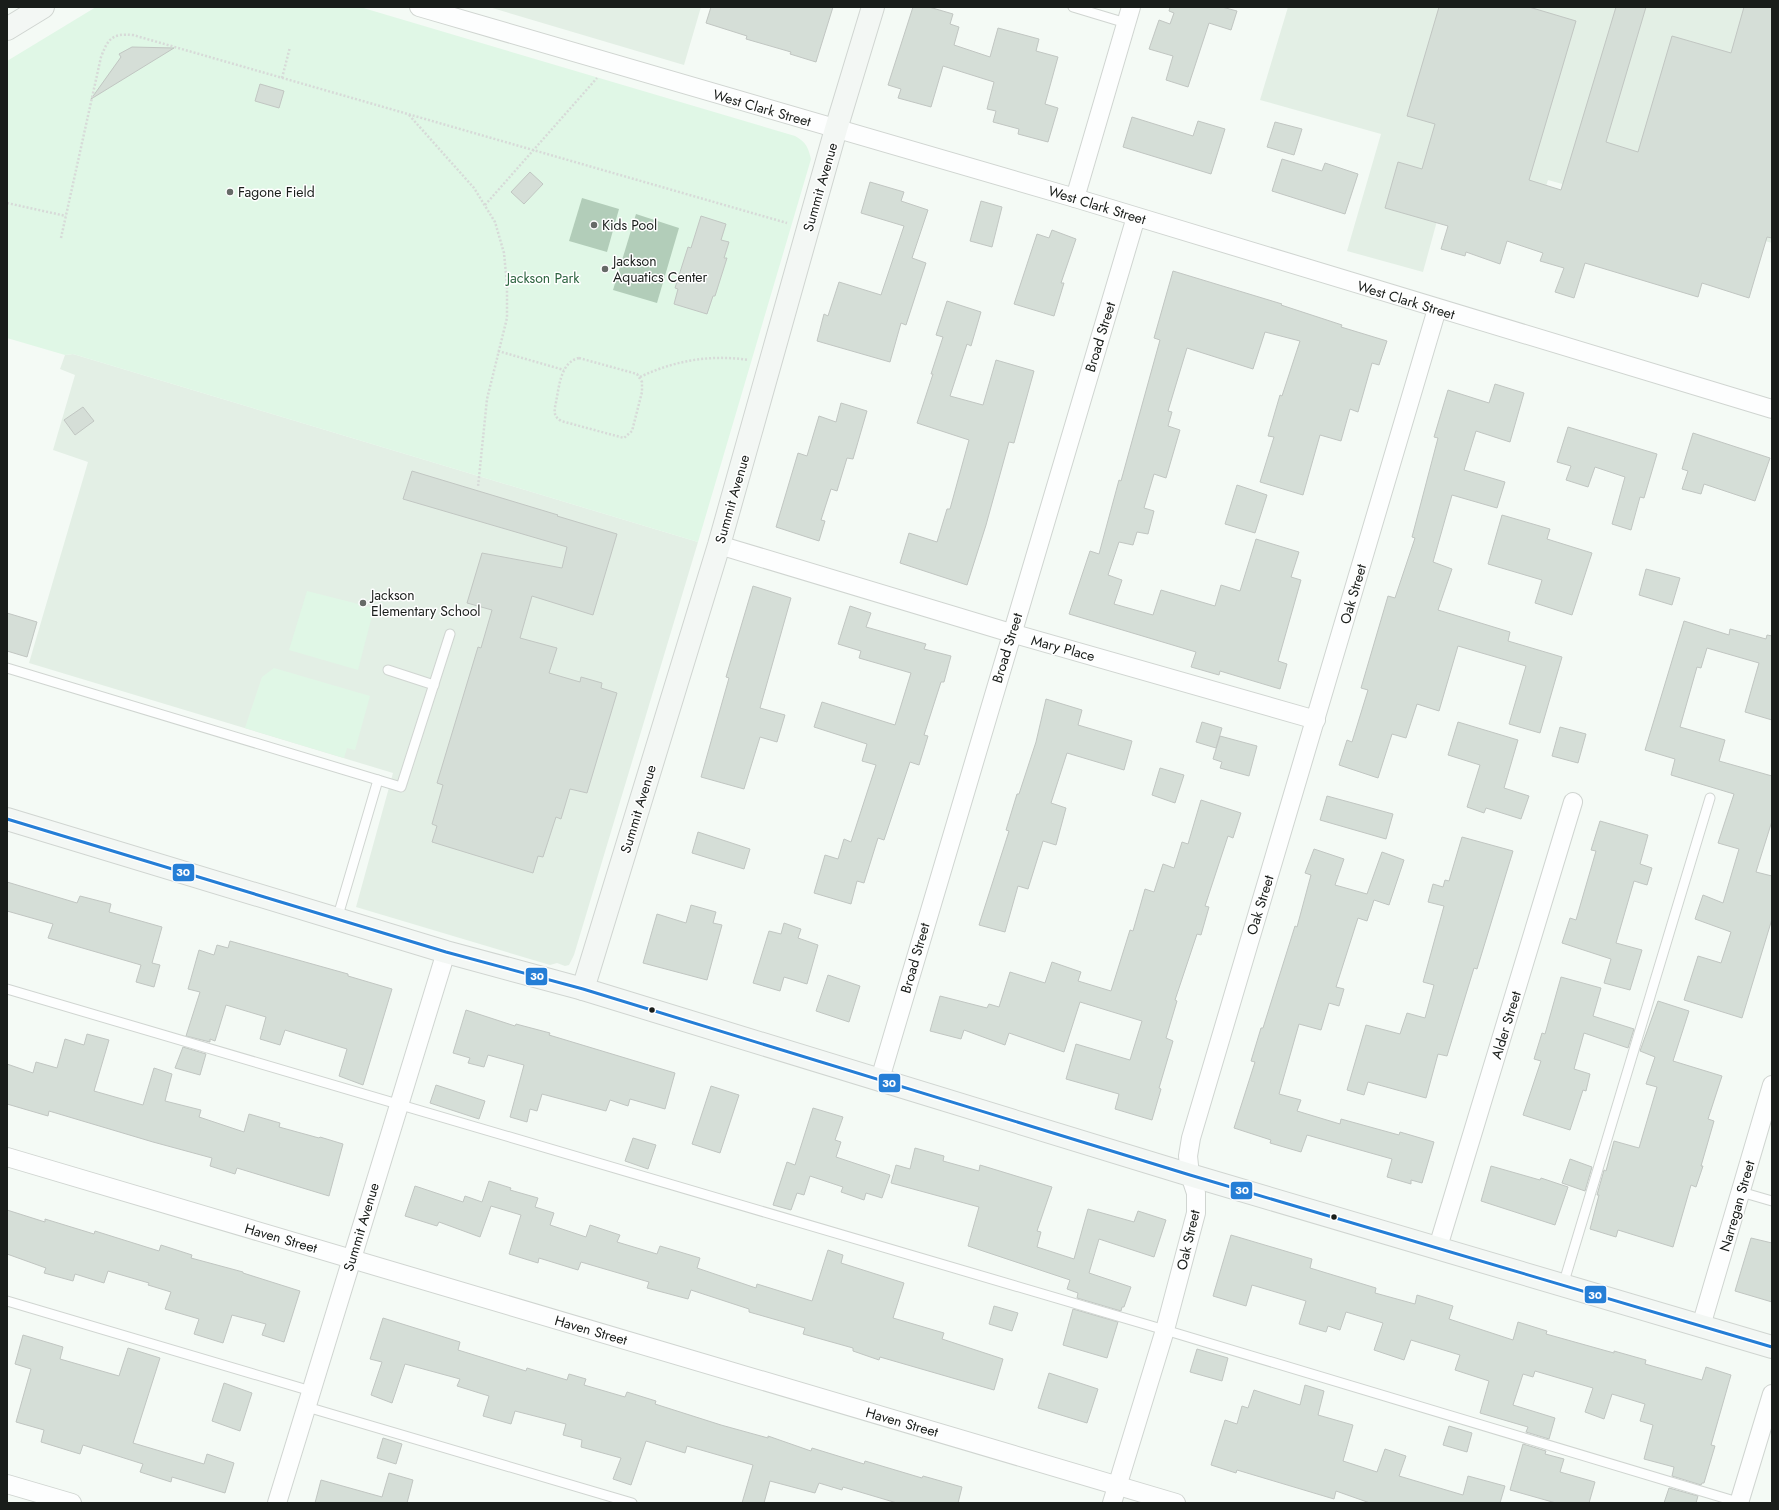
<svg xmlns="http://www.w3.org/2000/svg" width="1779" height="1510" font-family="Jost,sans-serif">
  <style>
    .built { fill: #e3efe5 }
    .green { fill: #e0f7e6 }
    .water { fill: #b2cdb9 }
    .building { fill: #d5ded7; stroke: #c1c6c2 }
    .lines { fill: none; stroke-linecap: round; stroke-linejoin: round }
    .lane-casing { stroke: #d0d5d1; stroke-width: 11 }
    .street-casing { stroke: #d0d5d1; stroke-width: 20 }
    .secondary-casing { stroke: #d0d5d1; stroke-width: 24 }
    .path { stroke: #d7dad8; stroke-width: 2.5; stroke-dasharray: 2 2; stroke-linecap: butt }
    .lane { stroke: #fdfefe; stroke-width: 9 }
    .street { stroke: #fdfefe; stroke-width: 18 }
    .secondary { stroke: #f3f7f4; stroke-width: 22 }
    .bus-1-casing { stroke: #fff; stroke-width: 6 }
    .bus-1 { stroke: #257ed6; stroke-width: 3 }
    .poi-dot { fill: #666a67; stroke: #fff; stroke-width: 1.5 }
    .bus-dot { fill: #191d1a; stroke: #fff; stroke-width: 1.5 }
    .labels { text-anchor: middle; stroke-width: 3; stroke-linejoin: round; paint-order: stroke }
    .street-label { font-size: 14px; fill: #191d1a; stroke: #fff }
    .poi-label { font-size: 14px; fill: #191d1a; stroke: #fff; text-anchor: start }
    .park-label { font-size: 14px; fill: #2c643f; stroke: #fff }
    .line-badge { stroke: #fff; stroke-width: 1.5 }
    .badge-label { font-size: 11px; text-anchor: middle; font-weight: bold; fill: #fff }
  </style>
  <rect width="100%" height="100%" fill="#f4faf5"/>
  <g class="built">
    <path d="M489,7H701L684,65Z"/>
    <path d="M1288,7H1772V243L1548,180L1539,208L1448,181L1423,272L1347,251L1381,134L1260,100Z"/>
    <path d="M73,354L698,542L574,955L569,965L565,966L557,963L550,965L356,907L393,773L29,663L88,462L53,450L75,375L60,369L65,355Z"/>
  </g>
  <g class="green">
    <path d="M96,7H360L795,136C806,142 808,147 811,159L698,542L73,354L65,355L7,338V61Z"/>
    <path d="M307,591L374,608L358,670L289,650Z"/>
    <path d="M274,668L370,696L355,750L347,748L344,758L245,728L262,677Z"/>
  </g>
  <g class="water">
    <path d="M582,198L619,209L607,252L569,241Z"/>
    <path d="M636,214L679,228L657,303L613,290Z"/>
  </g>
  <g class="building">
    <path d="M711,7H833L816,62L790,54L791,52L746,39L747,36L706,23Z"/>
    <path d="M913,7H929L953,14L950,24L959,27L954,45L990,57L998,28L1039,39L1036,51L1058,57L1045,104L1058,108L1048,142L1018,134L1019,129L993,122L996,111L987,109L994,82L943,66L931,107L898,98L901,89L888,85Z"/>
    <path d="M1170,7H1222L1237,11L1231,30L1209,23L1188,87L1166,80L1173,56L1149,49L1159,20L1170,24L1174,13L1169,11Z"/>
    <path d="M1439,7H1529L1576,21L1529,180L1561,190L1616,7H1646L1606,142L1638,152L1672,36L1731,53L1744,7H1772V238L1767,237L1749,298L1702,283L1698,297L1585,263L1574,298L1555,292L1564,268L1540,261L1543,253L1507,241L1500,264L1466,252L1465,256L1441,249L1448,226L1385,208L1398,162L1422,169L1435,124L1407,116Z"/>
    <path d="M132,47L174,48L91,99L121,57L119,54Z"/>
    <path d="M260,84L284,91L279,108L255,101Z"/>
    <path d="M1132,117L1193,136L1198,121L1225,129L1211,174L1123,147Z"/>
    <path d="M1275,122L1302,129L1294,155L1267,147Z"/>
    <path d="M1282,159L1322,171L1325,163L1358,174L1345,214L1272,191Z"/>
    <path d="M530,172L543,184L524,204L511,192Z"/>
    <path d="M870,182L904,192L901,201L928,210L912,258L926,263L906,325L901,323L890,362L817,341L824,314L828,316L839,282L881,295L904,226L861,213Z"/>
    <path d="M981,201L1002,207L992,247L970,241Z"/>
    <path d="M701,216L726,224L721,240L729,242L724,258H727L715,296H713L707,314L674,304L678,289L675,288L688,247L691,248Z"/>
    <path d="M1052,230L1076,239L1061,283H1064L1054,316L1014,304L1037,234L1049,238Z"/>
    <path d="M1173,271L1282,304L1281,305L1342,325L1341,327L1387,341L1379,365L1372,363L1358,412L1350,409L1341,441L1320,435L1303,495L1260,482L1274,437L1268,436L1280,395L1282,396L1300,341L1265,332L1253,369L1187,348L1168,411L1172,412L1168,426L1180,430L1166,478L1154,474L1144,508L1154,511L1148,534L1137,532L1133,545L1119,542L1108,575L1122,580L1114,604L1153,615L1161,590L1215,606L1221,585L1240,591L1256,539L1299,552L1291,577L1301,580L1278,661L1287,664L1280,689L1220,671L1219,675L1191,667L1196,652L1069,614L1090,551L1099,554L1119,480L1121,481L1129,452L1160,340L1154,338Z"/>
    <path d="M947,301L981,312L971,346L967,344L950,396L983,405L996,360L1034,371L1014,443L1009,442L986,525L967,585L900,563L909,533L937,542L947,509H950L969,440L917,423L933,374H931L943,337L936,335Z"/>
    <path d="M1495,384L1524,393L1510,442L1476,431L1464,470L1505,482L1497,508L1452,495L1433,562L1452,569L1438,610L1510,632L1508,641L1562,657L1540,733L1509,724L1526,666L1458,646L1439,711L1417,704L1406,738L1392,734L1378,778L1339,765L1347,740L1352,742L1368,690L1361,688L1388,596L1395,598L1415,538L1412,537L1438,438L1434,437L1448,390L1489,403Z"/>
    <path d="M841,403L867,411L853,459L847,458L837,491L831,489L821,520L825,521L819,541L776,527L798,453L807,456L819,416L836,422Z"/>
    <path d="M83,407L94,421L75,435L64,420Z"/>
    <path d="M1568,427L1657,454L1644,498L1640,497L1631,530L1612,524L1625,477L1595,467L1588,487L1566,480L1571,466L1557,462Z"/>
    <path d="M1693,433L1770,458L1755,501L1704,484L1701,494L1682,489L1688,471L1682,469Z"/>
    <path d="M412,471L558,515L557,516L617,534L593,615L532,596L520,638L557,648L549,673L580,682L581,677L602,683L601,688L617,693L587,793L570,789L561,819L556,817L543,857L538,856L533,873L432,842L437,826L432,824L443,785L437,783L478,647L481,648L492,610L467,603L482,553L562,568L567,547L403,499Z"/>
    <path d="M1237,485L1267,495L1255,533L1225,524Z"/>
    <path d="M1502,515L1550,529L1547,539L1592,553L1572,615L1535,603L1542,580L1488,564Z"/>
    <path d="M1646,569L1680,578L1672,605L1639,595Z"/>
    <path d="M753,586L791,598L760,708L785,715L777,742L760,737L744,789L701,777L729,678L726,677Z"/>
    <path d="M850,606L871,613L866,627L926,644L924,649L951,656L944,682H941L924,735L928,736L919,765L910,762L884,840L878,838L864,883L857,881L851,904L814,893L825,855L838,859L844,839L851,842L876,765L862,761L867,744L814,727L822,702L895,725L911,673L859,658L861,651L838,644Z"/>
    <path d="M7,613L37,622L27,657L7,651Z"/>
    <path d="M1684,621L1729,635L1730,629L1766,639L1767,635L1772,636V720L1745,712L1759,663L1707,648L1701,668L1697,667L1680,727L1725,740L1719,761L1772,776V821L1756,872L1772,876V919L1742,1018L1684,1000L1698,956L1721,963L1731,932L1695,919L1703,895L1723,903L1739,849L1718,843L1734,794L1671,775L1675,759L1645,750Z"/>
    <path d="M1046,699L1082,710L1078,725L1132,741L1124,770L1067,753L1051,803L1066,808L1056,845L1043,841L1028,889L1018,886L1005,932L979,925L1009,831L1006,830L1017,794H1019L1036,742Z"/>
    <path d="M1202,722L1222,728L1216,748L1196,742Z"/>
    <path d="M1458,722L1518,740L1504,788L1529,796L1521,819L1486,808L1484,813L1467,807L1480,765L1448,755Z"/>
    <path d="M1560,727L1586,734L1578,763L1552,756Z"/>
    <path d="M1220,736L1257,746L1249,776L1220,768L1222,762L1213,759Z"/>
    <path d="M1160,768L1184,775L1175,803L1152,795Z"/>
    <path d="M1327,796L1393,814L1386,839L1320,820Z"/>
    <path d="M1201,800L1241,813L1233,838L1228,836L1205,906L1209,907L1201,935L1197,934L1175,1000L1177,1001L1166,1038L1173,1041L1159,1088L1161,1089L1152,1120L1115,1109L1119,1094L1066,1079L1076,1044L1130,1060L1142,1021L1080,1002L1064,1052L1009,1033L1005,1045L964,1030L961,1039L930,1031L940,996L987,1008L989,1004L999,1007L1010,972L1045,983L1052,962L1081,972L1078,981L1111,991L1130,930L1133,931L1145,889L1154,892L1163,864L1174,868L1182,842L1188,844Z"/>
    <path d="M1600,821L1648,835L1640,864L1652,868L1647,885L1634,881L1616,943L1642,950L1630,990L1604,983L1611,959L1562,943L1570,918L1576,920L1596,851L1591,850Z"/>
    <path d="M698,832L750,849L744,869L692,853Z"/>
    <path d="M1462,837L1513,851L1477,969L1474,968L1447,1056L1438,1054L1426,1098L1368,1082L1364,1095L1347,1090L1366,1025L1400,1034L1407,1013L1425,1018L1434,985L1423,982L1444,906L1428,902L1433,884L1443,887L1445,880L1449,881Z"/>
    <path d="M1314,849L1344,859L1335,885L1367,894L1382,852L1404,860L1389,905L1374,900L1367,921L1358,918L1336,987L1344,989L1339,1006L1329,1003L1321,1030L1299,1024L1279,1094L1301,1100L1297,1111L1340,1124L1341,1119L1399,1135L1400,1132L1434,1142L1422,1183L1411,1180V1184L1387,1177L1392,1159L1307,1135L1301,1152L1270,1143L1271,1140L1234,1128L1255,1062L1251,1061L1261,1028H1263L1295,926L1297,927L1311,875L1305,873Z"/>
    <path d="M7,882L77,903L80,896L111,904L109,912L162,927L152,963L160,965L154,987L136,982L141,965L48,938L53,924L7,911Z"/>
    <path d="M691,905L716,912L713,923L722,925L707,980L643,963L657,914L686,923Z"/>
    <path d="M784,923L801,929L798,938L818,945L807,984L784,977L780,991L753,983L769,931L781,934Z"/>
    <path d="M230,941L348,974V976L392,989L363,1085L339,1076L347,1049L285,1030L280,1045L260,1039L266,1017L226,1005L215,1041L210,1039V1042L186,1036L200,992L188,989L199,950L214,955L217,945L228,948Z"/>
    <path d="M828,975L860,986L849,1022L816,1011Z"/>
    <path d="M1561,977L1601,988L1593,1016L1634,1029L1628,1048L1584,1033L1574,1069L1590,1074L1586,1091L1583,1090L1570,1130L1523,1115L1541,1061L1534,1059L1542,1033L1545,1034Z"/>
    <path d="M1658,1001L1689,1011L1673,1061L1722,1076L1708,1119L1714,1121L1701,1166H1703L1696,1187L1691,1185L1673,1247L1618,1230L1616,1237L1590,1229L1599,1195H1597L1604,1170L1606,1171L1614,1141L1639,1148L1657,1087L1646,1084L1655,1057L1640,1051Z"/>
    <path d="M466,1010L515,1026L516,1024L550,1033L549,1035L675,1073L665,1109L630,1099L628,1106L610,1100L606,1111L542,1094L537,1111L530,1109L527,1122L510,1117L524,1065L488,1055L484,1067L468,1063L470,1058L453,1053Z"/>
    <path d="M87,1034L109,1040L94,1091L143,1105L154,1068L172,1074L165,1101L201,1110L199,1117L244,1132L249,1114L280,1123L279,1127L319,1138L320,1137L343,1144L329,1196L237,1168L235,1174L210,1166L212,1158L153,1142L49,1111L48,1116L7,1104V1064L33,1073L36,1062L57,1068L65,1039L84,1045Z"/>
    <path d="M183,1047L206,1054L200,1075L175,1068Z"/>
    <path d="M436,1085L485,1101L479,1119L430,1103Z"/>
    <path d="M711,1086L739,1095L720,1153L692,1144Z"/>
    <path d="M813,1108L843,1117L835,1140L841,1142L836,1157L890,1175L882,1198L866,1193L864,1200L841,1192L843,1187L810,1176L804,1195L797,1193L791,1210L773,1205L787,1162L795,1165Z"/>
    <path d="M633,1138L656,1145L648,1169L625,1161Z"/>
    <path d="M915,1148L944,1156L943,1161L979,1171L980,1165L1052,1187L1037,1231L1041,1232L1037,1247L1074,1259L1088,1209L1134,1222L1138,1211L1166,1220L1154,1257L1099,1239L1089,1273L1131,1287L1124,1307H1122L1121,1311L1077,1298L1078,1293L1067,1289L1070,1280L968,1246L979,1207L891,1183L896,1165L910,1169Z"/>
    <path d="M1570,1159L1592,1167L1585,1191L1562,1183Z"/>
    <path d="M1491,1166L1540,1180L1541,1178L1568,1187L1555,1225L1481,1201Z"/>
    <path d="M489,1181L511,1188L510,1190L538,1198L535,1207L554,1213L550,1225L586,1237L590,1225L620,1235L617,1242L657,1254L660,1246L700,1258L697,1268L756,1288L757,1284L812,1301L828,1250L843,1255L841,1263L904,1283L893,1318L944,1333L942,1339L1003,1359L994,1390L880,1357L879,1360L853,1351V1348L803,1334L805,1328L749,1312V1309L691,1290L688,1299L647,1288L649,1282L581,1262L578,1270L539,1258L538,1263L509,1254L521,1215L491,1206L480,1237L439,1222L437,1226L405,1216L415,1186L463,1202L465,1196L482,1202Z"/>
    <path d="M7,1210L45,1222V1219L94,1234L95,1231L159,1251L161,1245L192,1255L191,1258L243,1272V1273L300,1291L284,1342L262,1335L266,1324L232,1315L223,1343L194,1334L199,1319L165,1309L171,1292L148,1285L149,1283L108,1271L104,1283L75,1274L73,1281L44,1273L46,1268L7,1254Z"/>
    <path d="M1231,1235L1312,1259L1310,1268L1376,1288L1375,1293L1415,1304L1417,1295L1453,1306L1449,1319L1513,1340L1518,1322L1547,1331L1546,1334L1614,1353V1351L1646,1360L1645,1364L1702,1380L1706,1367L1731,1375L1711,1445L1715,1446L1704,1483H1702L1701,1485L1672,1476L1674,1467L1644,1459L1653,1425L1640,1421L1645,1404L1612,1394L1604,1419L1585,1412L1593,1388L1535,1371L1533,1377L1523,1374L1513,1405L1555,1418L1549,1439L1526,1432L1528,1427L1480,1413L1489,1381L1455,1370L1460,1355L1411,1340L1404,1360L1374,1350L1383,1323L1346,1312L1340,1330L1328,1326L1326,1332L1299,1324L1306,1301L1252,1285L1246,1306L1213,1296Z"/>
    <path d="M1751,1238L1772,1243V1302L1735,1291Z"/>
    <path d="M994,1306L1018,1313L1012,1331L989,1324Z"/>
    <path d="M1073,1309L1118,1322L1107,1358L1063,1345Z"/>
    <path d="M383,1318L460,1342L458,1350L526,1371L527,1368L567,1380L569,1374L586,1379L584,1385L625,1397L627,1392L656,1401L655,1404L721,1425L768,1438V1436L811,1451L812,1448L864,1464L865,1461L922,1478L923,1476L962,1487L958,1503H897L843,1487L842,1490L819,1483L815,1493L770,1481L764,1503H742L753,1465L687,1446L685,1453L646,1441L631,1485L613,1479L621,1458L581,1447L582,1440L563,1435L566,1424L515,1411L511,1424L483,1416L489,1396L457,1386L460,1379L405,1364L392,1403L371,1395L382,1362L370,1359Z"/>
    <path d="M23,1335L63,1347L60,1359L119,1376L128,1348L160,1358L133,1443L204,1464L207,1454L234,1463L225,1493L172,1477L171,1482L140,1472L143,1464L83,1445L80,1454L41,1442L44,1430L16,1422L31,1369L15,1364Z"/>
    <path d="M1197,1349L1228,1358L1222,1381L1190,1372Z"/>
    <path d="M1049,1373L1098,1389L1087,1423L1038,1408Z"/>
    <path d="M224,1383L252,1393L240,1431L212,1421Z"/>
    <path d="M1305,1385L1324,1391L1318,1415L1353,1425L1343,1461L1377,1472L1385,1449L1406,1456L1399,1476L1463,1495L1468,1476L1505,1486L1500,1503H1370L1336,1491L1334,1499L1237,1470L1236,1473L1211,1465L1225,1420L1237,1424L1242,1406L1248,1408L1254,1390L1300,1405Z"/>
    <path d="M1449,1426L1472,1433L1467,1452L1443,1445Z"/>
    <path d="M383,1438L402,1444L396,1464L377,1458Z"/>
    <path d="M1523,1444L1546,1451L1545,1454L1564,1459L1560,1472L1595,1482L1589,1503H1556L1510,1490Z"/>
    <path d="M389,1473L413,1480L407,1503H315L321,1480L382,1497Z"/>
    <path d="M1669,1488L1698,1496L1696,1503H1664Z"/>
  </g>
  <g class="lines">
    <defs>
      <g id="lane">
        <path d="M1073,7L1126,23"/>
        <path d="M7,668L378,780L337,919"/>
        <path d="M388,670L434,685"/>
        <path d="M378,780L401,787L450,634"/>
        <path d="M7,989L1165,1330L1741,1503"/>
        <path d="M1741,1192L1772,1201"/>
        <path d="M1563,1285L1710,798"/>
        <path d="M7,1301L311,1391"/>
        <path d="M307,1407L632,1503"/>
      </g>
      <g id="street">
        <path d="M419,7L1075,198L1772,409"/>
        <path d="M1075,198L1131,7"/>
        <path d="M719,545L1011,633L1316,720"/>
        <path d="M880,1079L1136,217"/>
        <path d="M7,1157L1176,1503"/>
        <path d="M1438,1247L1573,802"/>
        <path d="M1701,1326L1772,1085"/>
        <path d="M7,1484L72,1503"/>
        <path d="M277,1503L446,952"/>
        <path d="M1112,1503L1165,1330L1196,1213V1193L1190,1175L1188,1156L1191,1138L1437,309"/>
        <path d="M1739,1503L1772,1394"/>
      </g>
      <g id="secondary">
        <path d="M7,29L43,7"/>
        <path d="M7,819L446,952L583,989L1190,1175L1772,1347"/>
        <path d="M583,989L719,545L836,129L873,7"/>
      </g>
    </defs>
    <use href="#lane" class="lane-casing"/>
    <use href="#street" class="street-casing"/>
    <use href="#secondary" class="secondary-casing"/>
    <g class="path">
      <path d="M282,78L290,47"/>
      <path d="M409,115L474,188L495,222L504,253L507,285V318L487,399L478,487"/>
      <path d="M7,203L66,216"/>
      <path d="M485,205L597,78"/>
      <path d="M61,238L101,57C108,39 112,33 133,35L787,223"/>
      <path d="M498,351L564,370"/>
      <path d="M579,358L637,374L642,382V392L632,431L624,438L561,421C555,417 554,414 555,407C559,391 559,362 579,358Z"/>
      <path d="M640,377C673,361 711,354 748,360"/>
    </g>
    <use href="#lane" class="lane"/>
    <use href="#street" class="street"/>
    <use href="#secondary" class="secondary"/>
    <defs>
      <path id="bus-1" d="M7,819L446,952L583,989L1190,1175L1772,1347"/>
    </defs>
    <use href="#bus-1" class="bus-1-casing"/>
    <use href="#bus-1" class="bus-1"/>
  </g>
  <g class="poi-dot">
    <circle cx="230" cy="192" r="4"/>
    <circle cx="594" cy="225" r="4"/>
    <circle cx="605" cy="269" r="4"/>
    <circle cx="363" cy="603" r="4"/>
  </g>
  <g class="bus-dot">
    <circle cx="652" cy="1010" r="3.5"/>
    <circle cx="1334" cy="1217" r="3.5"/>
  </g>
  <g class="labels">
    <g class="street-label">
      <text transform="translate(762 108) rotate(16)" y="5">West Clark Street</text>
      <text transform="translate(820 187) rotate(-74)" y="5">Summit Avenue</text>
      <text transform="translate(1097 205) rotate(17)" y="5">West Clark Street</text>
      <text transform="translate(1406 300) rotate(17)" y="5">West Clark Street</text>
      <text transform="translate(1100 337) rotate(-73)" y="5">Broad Street</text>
      <text transform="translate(732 499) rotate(-74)" y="5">Summit Avenue</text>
      <text transform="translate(1353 594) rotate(-74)" y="5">Oak Street</text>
      <text transform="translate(1007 648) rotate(-73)" y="5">Broad Street</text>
      <text transform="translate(1063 648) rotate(15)" y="5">Mary Place</text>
      <text transform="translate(638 809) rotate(-73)" y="5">Summit Avenue</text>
      <text transform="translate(1260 905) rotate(-73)" y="5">Oak Street</text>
      <text transform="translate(915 958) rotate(-74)" y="5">Broad Street</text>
      <text transform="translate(1506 1025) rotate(-73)" y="5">Alder Street</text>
      <text transform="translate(1737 1206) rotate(-74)" y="5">Narregan Street</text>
      <text transform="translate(361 1227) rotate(-73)" y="5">Summit Avenue</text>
      <text transform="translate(281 1238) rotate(16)" y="5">Haven Street</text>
      <text transform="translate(1188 1240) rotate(-77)" y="5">Oak Street</text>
      <text transform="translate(591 1330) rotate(16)" y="5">Haven Street</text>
      <text transform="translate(902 1422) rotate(16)" y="5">Haven Street</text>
    </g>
    <g class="poi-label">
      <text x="238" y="197">Fagone Field</text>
      <text x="602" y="230">Kids Pool</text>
      <text x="613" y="266">Jackson<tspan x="613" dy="16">Aquatics Center</tspan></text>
      <text x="371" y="600">Jackson<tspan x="371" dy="16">Elementary School</tspan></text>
    </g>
    <g class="park-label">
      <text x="543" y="283">Jackson Park</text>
    </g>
  </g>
  <g class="line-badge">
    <rect x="172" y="863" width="23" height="19" rx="4" fill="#257ed6"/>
    <rect x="525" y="967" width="23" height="19" rx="4" fill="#257ed6"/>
    <rect x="878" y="1073" width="23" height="20" rx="4" fill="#257ed6"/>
    <rect x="1230" y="1181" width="23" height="19" rx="4" fill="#257ed6"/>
    <rect x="1584" y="1285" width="23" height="19" rx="4" fill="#257ed6"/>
  </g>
  <g class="badge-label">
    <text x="183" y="876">30</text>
    <text x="537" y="980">30</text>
    <text x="889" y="1087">30</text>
    <text x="1242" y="1194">30</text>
    <text x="1595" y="1299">30</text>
  </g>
  <rect width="1779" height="1510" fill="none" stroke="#191d1a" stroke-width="16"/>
</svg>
